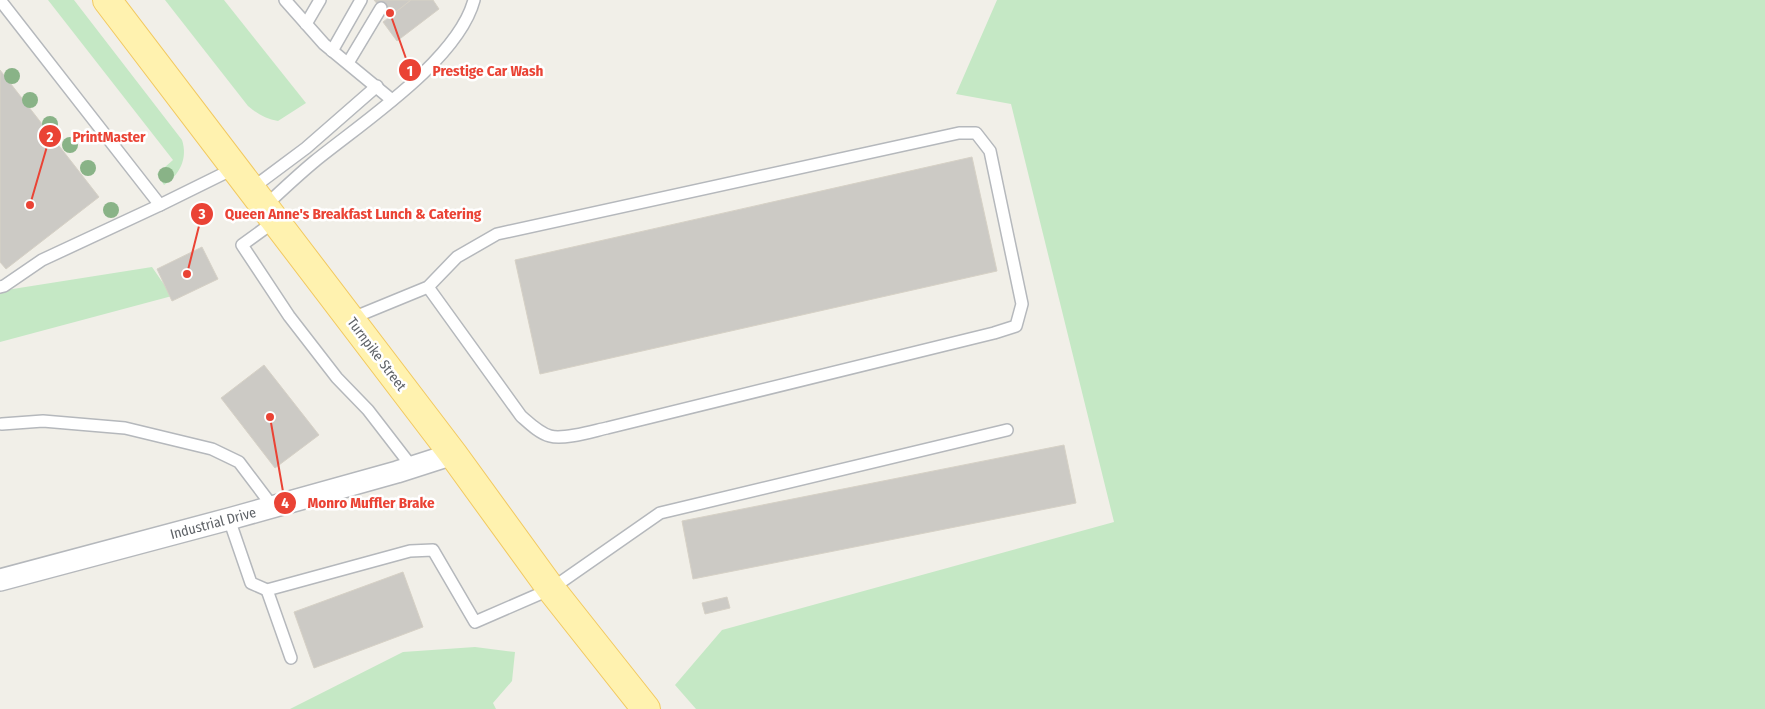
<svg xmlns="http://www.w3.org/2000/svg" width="1765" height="709" font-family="'Fira Sans Condensed',sans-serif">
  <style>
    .green { fill: #c5e8c5 }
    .building { fill: #cccac5; stroke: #d6d1c6 }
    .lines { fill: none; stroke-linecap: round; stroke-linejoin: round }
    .service-casing { stroke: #b5b8bc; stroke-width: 14 }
    .minor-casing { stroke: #b5b8bc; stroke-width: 24 }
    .primary-casing { stroke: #f2c960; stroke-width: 30 }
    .service { stroke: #fff; stroke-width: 11 }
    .minor { stroke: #fff; stroke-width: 21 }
    .primary { stroke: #fff2af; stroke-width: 28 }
    .tree { fill: #89b387 }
    .labels { text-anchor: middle; stroke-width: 5; stroke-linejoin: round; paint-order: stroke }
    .street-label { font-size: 14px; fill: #5f6368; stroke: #fff }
    .leader { fill: none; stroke: #ea4335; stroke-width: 2 }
    .callout-dot { fill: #ea4335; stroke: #fff; stroke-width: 2 }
    .mark-label { font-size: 15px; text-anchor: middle; font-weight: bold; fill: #fff }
    .callout-label { font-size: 15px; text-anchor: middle; font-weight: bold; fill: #ea4335; stroke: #fff; stroke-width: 5; stroke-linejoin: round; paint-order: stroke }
  </style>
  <rect width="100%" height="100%" fill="#f1efe8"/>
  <g class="green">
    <path d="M48,0H74L182,140C188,158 180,175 164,185L157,174L173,160Z"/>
    <path d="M165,0H224L306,103L278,121C266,119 257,114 248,106Z"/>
    <path d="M997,0H1765V709H696L675,685L722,630L1114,522L1011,104L956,94Z"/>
    <path d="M152,267L172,296L0,342V291Z"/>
    <path d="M475,647L515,652L512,681L493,703L496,709H290L403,652Z"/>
  </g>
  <g class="building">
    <path d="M374,0H411L389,18Z"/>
    <path d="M411,0H433L439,9L397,41L383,22Z"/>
    <path d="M0,70L99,197L6,269L0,262Z"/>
    <path d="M972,157L997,271L540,374L515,260Z"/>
    <path d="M202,247L218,279L172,301L157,269Z"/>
    <path d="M264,365L319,435L275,468L221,398Z"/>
    <path d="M1064,445L1076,503L693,579L682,521Z"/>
    <path d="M403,572L423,627L314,668L294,612Z"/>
    <path d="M727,597L730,608L705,614L702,603Z"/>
  </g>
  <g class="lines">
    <defs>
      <g id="service">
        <path d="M0,0L160,205"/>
        <path d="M285,0L324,44L392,100"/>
        <path d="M306,24L320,0"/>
        <path d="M332,51L361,0"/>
        <path d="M348,63L381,8"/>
        <path d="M251,189L306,148L377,86"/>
        <path d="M264,207C281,191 298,175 315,161C363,122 458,60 474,0"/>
        <path d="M275,221L242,245L289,316L337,378L368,410L412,467"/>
        <path d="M0,287L4,286L42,260L160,205L235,168"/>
        <path d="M350,319L428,287L457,257L497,234L959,133H976L990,151L1022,304L1016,326L994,333L607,428C593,431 564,440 550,436C539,433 529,423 521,416L428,287"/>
        <path d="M2,424L43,421L125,428L212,449L239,462L273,507"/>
        <path d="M229,519L251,583L267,590L410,551L433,550L475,622L551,589L660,513L1007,430"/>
        <path d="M267,590L291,658"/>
      </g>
      <path id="minor" d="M0,580L229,519L397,472L453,454"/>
      <path id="primary" d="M107,0L453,454L551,589L646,709"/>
    </defs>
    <use href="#service" class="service-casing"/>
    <use href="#minor" class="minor-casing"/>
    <use href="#primary" class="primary-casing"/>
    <use href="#service" class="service"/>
    <use href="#minor" class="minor"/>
    <use href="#primary" class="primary"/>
  </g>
  <g class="tree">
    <circle cx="12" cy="76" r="8"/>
    <circle cx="30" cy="100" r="8"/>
    <circle cx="50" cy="124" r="8"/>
    <circle cx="70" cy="145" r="8"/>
    <circle cx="88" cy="168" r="8"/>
    <circle cx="166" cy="175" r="8"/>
    <circle cx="111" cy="210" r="8"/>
  </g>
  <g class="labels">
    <g class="street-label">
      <text transform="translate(377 354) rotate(53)" y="5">Turnpike Street</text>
      <text transform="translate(213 523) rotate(-15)" y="5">Industrial Drive</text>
    </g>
  </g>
  <path class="leader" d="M390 13L410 70M30 205L50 136M187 274L202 214M270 417L285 503"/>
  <g class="callout-dot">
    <circle cx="390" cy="13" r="5"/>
    <circle cx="30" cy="205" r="5"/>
    <circle cx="187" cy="274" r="5"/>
    <circle cx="270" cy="417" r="5"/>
    <circle cx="410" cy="70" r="12"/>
    <circle cx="50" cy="136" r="12"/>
    <circle cx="202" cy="214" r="12"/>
    <circle cx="285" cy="503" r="12"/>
  </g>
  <g class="mark-label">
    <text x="410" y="76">1</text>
    <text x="50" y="142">2</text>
    <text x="202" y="219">3</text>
    <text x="285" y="508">4</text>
  </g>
  <g class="callout-label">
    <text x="488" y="76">Prestige Car Wash</text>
    <text x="109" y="142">PrintMaster</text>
    <text x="353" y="219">Queen Anne's Breakfast Lunch &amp; Catering</text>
    <text x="371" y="508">Monro Muffler Brake</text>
  </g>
</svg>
